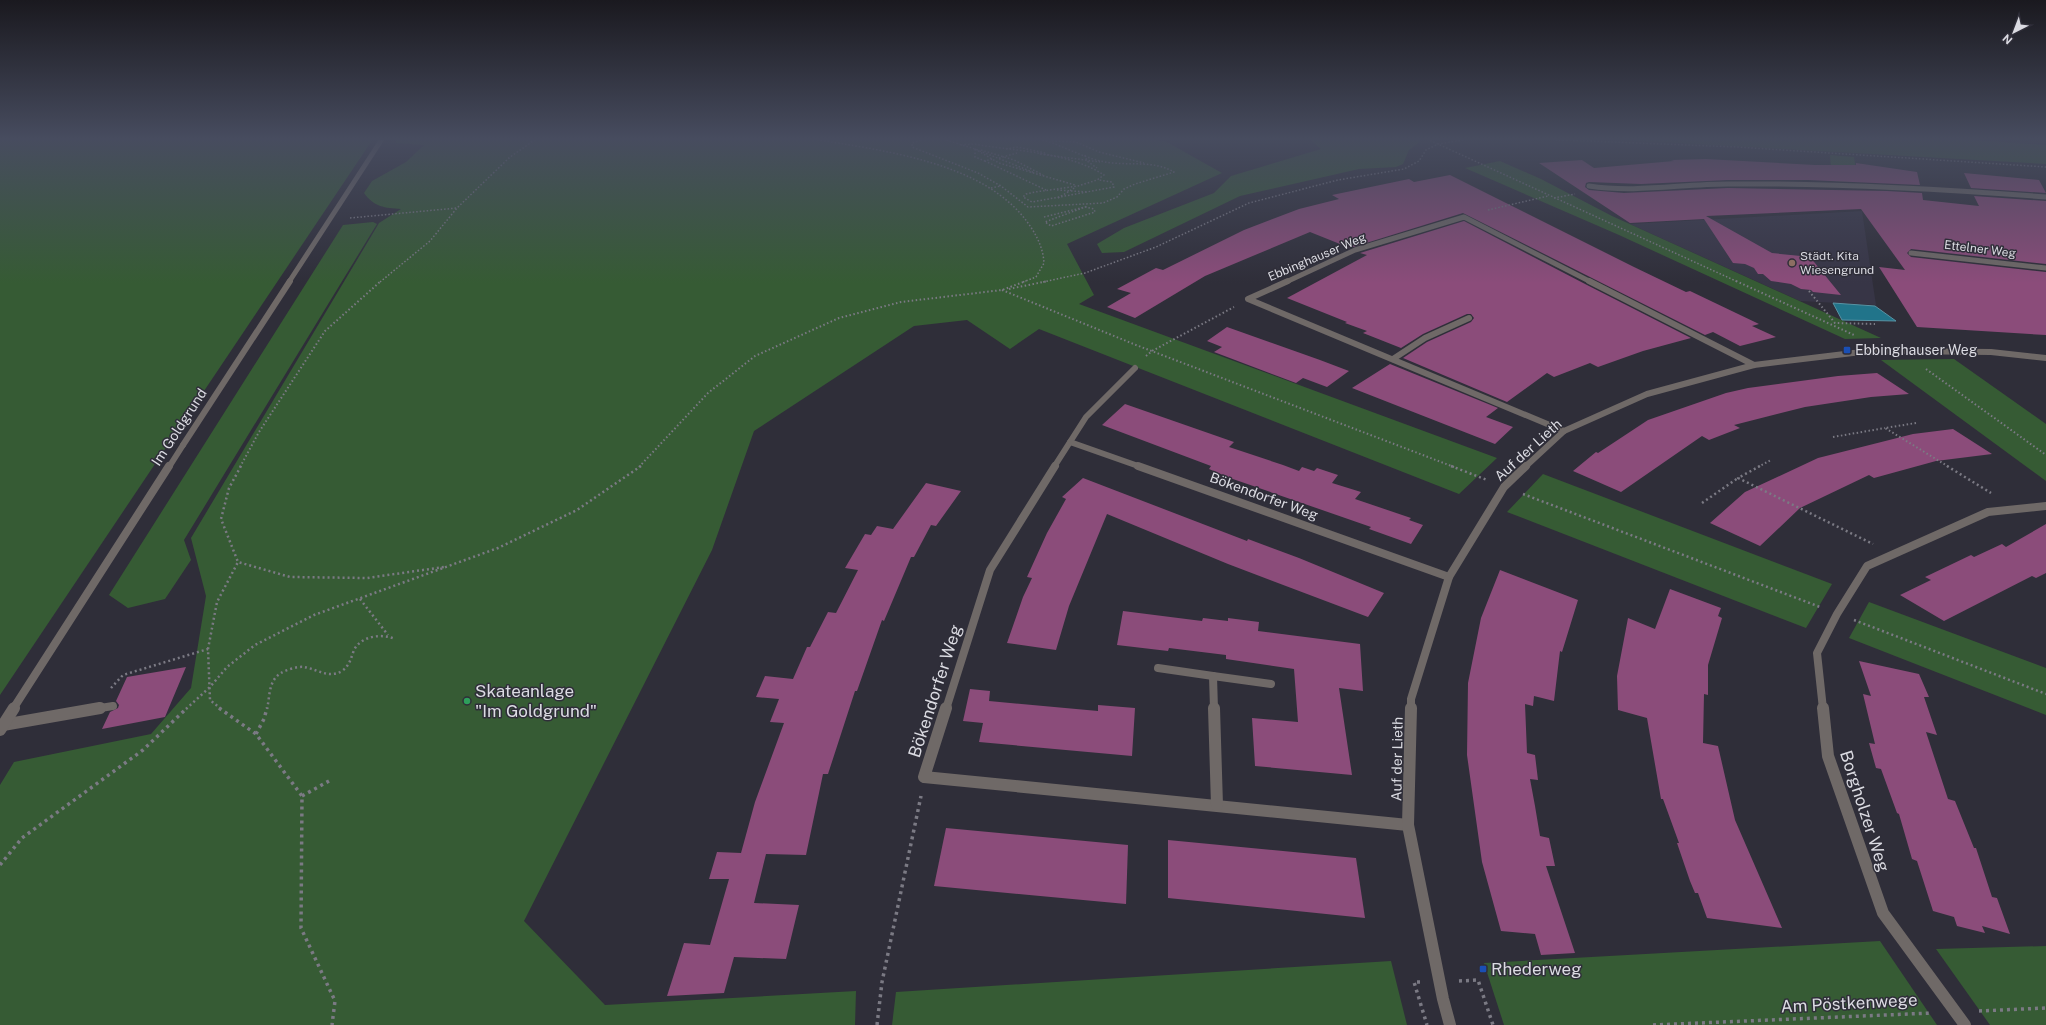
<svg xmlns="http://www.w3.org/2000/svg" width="2046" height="1025" font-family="'Public Sans',sans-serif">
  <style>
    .built { fill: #373546 }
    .green { fill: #365b34 }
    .water { fill: #21748a; stroke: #5993a4 }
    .building { fill: #8b4c7a }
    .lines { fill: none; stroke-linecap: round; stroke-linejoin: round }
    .path-far3 { stroke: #7b7a84; stroke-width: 1.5; stroke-dasharray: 1.5 2; stroke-linecap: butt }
    .path-far2 { stroke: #7b7a84; stroke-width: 2; stroke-dasharray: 1.5 2.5; stroke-linecap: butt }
    .path-far1 { stroke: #7b7a84; stroke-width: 2.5; stroke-dasharray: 2 3; stroke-linecap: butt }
    .path { stroke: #7b7a84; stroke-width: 3.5; stroke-dasharray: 3 4; stroke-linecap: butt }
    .service-far3 { stroke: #6f6967; stroke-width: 5 }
    .service-far2 { stroke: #6f6967; stroke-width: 6 }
    .service-far1 { stroke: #6f6967; stroke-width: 8 }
    .service { stroke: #6f6967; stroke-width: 12 }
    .minor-far3 { stroke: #6f6967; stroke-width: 5 }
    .minor-far2 { stroke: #6f6967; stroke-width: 6 }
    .minor-far1 { stroke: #6f6967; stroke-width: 8 }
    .minor { stroke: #6f6967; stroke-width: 12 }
    .education-dot { fill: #8d6e63; stroke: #2f2e39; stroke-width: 1.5 }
    .transit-dot { fill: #1a4fb4; stroke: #2f2e39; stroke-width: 1.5 }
    .leisure-dot { fill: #2e9e5b; stroke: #2f2e39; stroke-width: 1.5 }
    .labels { text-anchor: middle; stroke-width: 3; stroke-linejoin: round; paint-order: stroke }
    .far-street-label { font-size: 12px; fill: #dbdbe2; stroke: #2f2e39 }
    .far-poi-label { font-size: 12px; fill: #dbdbe2; stroke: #2f2e39; text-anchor: start }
    .poi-label { font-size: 14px; fill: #dbdbe2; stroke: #2f2e39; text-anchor: start }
    .street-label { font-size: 14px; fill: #dbdbe2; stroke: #2f2e39 }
    .near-poi-label { font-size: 17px; fill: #dbdbe2; stroke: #2f2e39; text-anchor: start }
    .near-street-label { font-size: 17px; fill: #dbdbe2; stroke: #2f2e39 }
  </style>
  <rect width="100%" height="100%" fill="#2f2e39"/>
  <path class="built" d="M1862,211L1876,305L1800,301L1630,224Z"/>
  <g class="green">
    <path d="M0,139H373L0,695Z"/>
    <path d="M397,139H1147L1165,141L1222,173L1067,244L1094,295L1079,304L1497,458L1459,494L1039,329L1010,349L967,320L914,326L754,431L712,550L524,921L605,1005L856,991L855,1025H0V785L14,762L151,734L191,688L206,596L191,538L379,223L401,209C385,208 374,207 364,193L372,181L406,162L424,145L395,143Z"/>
    <path d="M1309,139H1416L1421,141L1409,150L1403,164L1396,167L1359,169L1240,196L1124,252L1102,253L1097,244L1124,228L1214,193L1231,176L1321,149Z"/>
    <path d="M1576,139H1957L2046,145V164L1625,140Z"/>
    <path d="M1830,155L1854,157L1858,182L1832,181Z"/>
    <path d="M1500,161L1541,179L1612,216L1881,338L1845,339L1619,235L1465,168Z"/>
    <path d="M373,222L377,224L184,540L191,560L165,599L128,608L109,595L343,225Z"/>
    <path d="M1954,359L2046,424V481L1881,360Z"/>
    <path d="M1543,474L1832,584L1806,628L1507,512Z"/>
    <path d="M1869,602L2046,668V715L1849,638Z"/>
    <path d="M1880,941L1937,1025H1504L1484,963Z"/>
    <path d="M2046,946V1025H1990L1936,949Z"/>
    <path d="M1391,961L1407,1025H892L896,992Z"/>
  </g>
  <path class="water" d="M1833,303L1875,306L1896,321L1842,320Z"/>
  <g class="building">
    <path d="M1706,159L1815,165H1856V163L1917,172L1920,185L1808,180H1728L1641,184L1589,182L1586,183L1585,187L1589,190L1624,193L1728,188L1887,191L1922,193L1923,200L1979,206L1974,196L2046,201V264L1911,249L1907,253L1911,257L2046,272V335L1917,327L1879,267L1905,270L1861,209L1706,216L1772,253L1810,257L1841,295L1813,292L1811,290L1801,289L1791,284L1771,281L1763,274H1758L1754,268L1745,264L1733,263L1704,219L1630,223L1539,163L1582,160L1594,168L1674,161L1671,160Z"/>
    <path d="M1964,173L2039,180L2046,193L1971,188Z"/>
    <path d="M1450,175L1634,267L1686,292L1690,291L1759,324L1752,326L1776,337L1740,346L1713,332L1705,335L1463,213L1350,248L1310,232L1205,276L1135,318L1107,307L1131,293L1117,289L1156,268L1163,270L1244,230L1299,209L1339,199L1332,195L1409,179L1414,182Z"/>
    <path d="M1464,221L1587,285L1691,338L1643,351L1598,367L1590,363L1554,377L1547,373L1507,402L1403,358L1427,342L1471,322L1474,318L1471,314H1467L1423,334L1401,348L1363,333L1367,331L1345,323L1347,322L1287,298L1367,255L1360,253Z"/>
    <path d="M1227,327L1320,360L1349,371L1327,387L1303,378L1296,383L1214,352L1222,347L1207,341Z"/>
    <path d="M1390,364L1498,408L1486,417L1513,427L1495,444L1352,388Z"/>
    <path d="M1877,373L1909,394L1871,397L1805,407L1734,425L1740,428L1709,440L1702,436L1621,492L1573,471L1596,452L1598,453L1648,420L1726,393L1748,388L1838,376Z"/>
    <path d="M1125,404L1234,442L1229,447L1283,465L1299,471L1302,467L1314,471L1317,468L1338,475L1332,483L1361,492L1355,499L1411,518L1409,520L1423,525L1411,544L1369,529L1371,527L1230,478L1209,469L1211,466L1102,425Z"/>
    <path d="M1953,429L1992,454L1936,461L1874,478L1869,475L1800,508L1760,546L1710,523L1745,492L1818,458L1913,434Z"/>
    <path d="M1083,478L1247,541L1248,539L1299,558L1384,593L1368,617L1228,564L1107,514L1069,606L1056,650L1007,643L1023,597L1032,578L1027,577L1047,533L1066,499L1062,497Z"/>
    <path d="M926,483L961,491L936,526L931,525L914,557H911L884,621L882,620L857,691H855L828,774H823L806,855L766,854L754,903L799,905L786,959L734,957L724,993L667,996L684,943L710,945L729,879H709L717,852L741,853L755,802L784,723L770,722L779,699L756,697L765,676L793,679L807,647H810L828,612L836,613L858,570L845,568L865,534L871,535L877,526L893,529Z"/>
    <path d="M2046,524V573L2036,578L2032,576L1944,621L1900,595L1931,580L1925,577L1971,555L1974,557L2002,544L2006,547Z"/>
    <path d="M1500,570L1578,600L1562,652L1560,651L1554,701L1534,696L1533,706L1525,704L1527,753L1535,755L1538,780L1530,779L1535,806L1540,836L1549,838L1555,866H1546L1575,953L1541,955L1535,934L1501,931L1482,862L1467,755L1468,683L1481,618Z"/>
    <path d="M1670,589L1721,608L1718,616L1722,618L1708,665V695L1704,694L1703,743L1718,746L1735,820L1782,928L1707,918L1698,893H1695L1690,881L1677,843H1679L1663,799H1661L1647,718L1618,710L1617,676L1628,618L1655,629Z"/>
    <path d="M1123,611L1202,621L1203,618L1228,621V618L1259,622L1258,631L1360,644L1363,691L1339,688L1352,775L1255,766L1252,718L1298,722L1294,669L1226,659V655L1169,648L1168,651L1117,645Z"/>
    <path d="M1859,661L1919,674L1929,697H1924L1937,735L1926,732L1948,799L1955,801L1974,848H1976L1992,897L1997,898L2010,934L1982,926L1985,933L1957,926L1954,917L1933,911L1917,861L1912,859L1899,814L1897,813L1881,769L1876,768L1869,743L1875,744L1863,694L1871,696Z"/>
    <path d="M186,667L165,717L102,729L110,712L118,708L119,705L116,701L127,677Z"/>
    <path d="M970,689L990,691L989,701L1098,711V705L1135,708L1132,756L979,742L983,723L963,721Z"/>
    <path d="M946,828L1128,845L1126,904L934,886Z"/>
    <path d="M1168,840L1356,858L1365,918L1168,898Z"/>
  </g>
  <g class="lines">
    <g class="path-far3">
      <path d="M814,139C883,151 979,161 1025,219C1035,232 1043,246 1044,263L1036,277L1023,282"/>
      <path d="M924,139L912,143V147L978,173L1001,186L1028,207L1103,203L1117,197L1124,189L1135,184L1174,172C1155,161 1134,165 1113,163C1087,161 1064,145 1039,139"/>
      <path d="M943,139L975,149L1035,173"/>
      <path d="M996,139H1039"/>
      <path d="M1427,139L1738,282"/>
      <path d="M1538,139L1737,147L2046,167"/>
      <path d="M1052,141L1076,142L1099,152L1144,163"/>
      <path d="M961,145L973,144C1014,151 1069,152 1104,175L1097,180L1078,186L1035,192L1026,194L1023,197L1032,202L1114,187L1112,182L1099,180"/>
      <path d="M975,149L999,163L1075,185"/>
      <path d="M975,149V157L985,161"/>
      <path d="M1006,149L1018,147L1045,153"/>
      <path d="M981,150L1014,160L1043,175"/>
      <path d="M1040,154L1100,162"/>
      <path d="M1085,155L1087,161L1097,168"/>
      <path d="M999,158L1017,153"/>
      <path d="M992,159L985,161L1046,190"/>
      <path d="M991,188L1001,186"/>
      <path d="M1057,190L1088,192"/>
      <path d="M1058,198L1076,187"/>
      <path d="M1554,198L1575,194"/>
      <path d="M1085,207L1094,209L1095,212L1051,226L1045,222Z"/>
      <path d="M1085,207L1087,206"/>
      <path d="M1488,210L1548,196"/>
      <path d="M1044,217L1085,207"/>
      <path d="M350,218L457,208"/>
      <path d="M380,282L430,241L457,208L510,157L536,139"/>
      <path d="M1043,282L1085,273L1156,247L1249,203L1338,180L1404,169L1419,161L1426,150L1438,144L1469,139"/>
    </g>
    <g class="path-far2">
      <path d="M1736,281L1854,335"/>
      <path d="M1009,289L1048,281"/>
      <path d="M1002,290L1136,345L1454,467"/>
      <path d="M1809,291L1835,323L1875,324"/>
      <path d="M1146,356L1152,351L1234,307"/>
      <path d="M1926,369L2046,455"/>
      <path d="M1916,423L1885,428L1949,467"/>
      <path d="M1833,437L1885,428"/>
      <path d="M240,467L259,432L325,331L381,281"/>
      <path d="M639,467L708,393L755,356L839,318L901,302L1002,290L1026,281"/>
      <path d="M1758,467L1771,460"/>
    </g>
    <g class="path-far1">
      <path d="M241,466L229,488L221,519L238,562L290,577L367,578L444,567"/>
      <path d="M1451,466L1487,480"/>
      <path d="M1760,466L1738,478L1873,544"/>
      <path d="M1947,466L1991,493"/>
      <path d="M1523,494L1820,607"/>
      <path d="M1702,503L1738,478"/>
      <path d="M360,599L388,635"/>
      <path d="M1854,620L2046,694"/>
      <path d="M111,688L123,675L208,649"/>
      <path d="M186,709L210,687L227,667L255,645L314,615L498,548L577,510L641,466"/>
      <path d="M221,709L210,700L208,649L217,602L238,562"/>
      <path d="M267,709C270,697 268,681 281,673C286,670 298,666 304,667C317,669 328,679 342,671C350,665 351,658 354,650C361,636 382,633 395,639"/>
    </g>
    <g class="path">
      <path d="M219,708L256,734L302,796L301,928L335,1001L332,1025"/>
      <path d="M256,734L264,719L267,708"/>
      <path d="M302,796L329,781"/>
      <path d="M0,865L22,838L143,750L187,708"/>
      <path d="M1459,981L1478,980L1493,1025"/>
      <path d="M1420,982H1414L1427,1025"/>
      <path d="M1979,1011L2046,1008"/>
      <path d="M877,1025L882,982L921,796"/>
      <path d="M1653,1025L1932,1013"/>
    </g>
    <path class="service-far3" d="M289,282L382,139"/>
    <path class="service-far2" d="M183,445L290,281"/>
    <path class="service-far1" d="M94,709L113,706"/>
    <path class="service" d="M3,725L100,708"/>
    <g class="minor-far3">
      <path d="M1589,186C1636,193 1681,184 1728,184C1834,183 1940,189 2046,197"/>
      <path d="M1911,253L2046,268"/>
      <path d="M1286,282L1355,250L1464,217L1591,282"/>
    </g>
    <g class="minor-far2">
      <path d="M1288,281L1248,299L1564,431"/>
      <path d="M1589,281L1754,365"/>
      <path d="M1393,359L1425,338L1469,318"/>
      <path d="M1070,442L1086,417L1135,368"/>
      <path d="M169,467L183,445"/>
      <path d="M1054,467L1070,442L1141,467"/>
      <path d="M1525,467L1564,431L1647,394L1754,365L1853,353L1889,351L1991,352L2046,358"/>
    </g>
    <g class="minor-far1">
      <path d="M1138,466L1449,577"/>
      <path d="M1158,668L1213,676"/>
      <path d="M13,709L169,466"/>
      <path d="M946,709L990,570L1055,466"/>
      <path d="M1214,709L1213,676L1271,684"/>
      <path d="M1411,709V699L1449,577L1504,487L1526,466"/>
      <path d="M1823,709L1817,653L1837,614L1867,566L1988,512L2046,506"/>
    </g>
    <g class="minor">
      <path d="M946,708L924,777L1408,825"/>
      <path d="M1214,708L1217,805"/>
      <path d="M1411,708L1408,825L1443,999L1450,1025"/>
      <path d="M1823,708L1828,756L1883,913L1965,1025"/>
      <path d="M0,730L14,708"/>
    </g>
  </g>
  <linearGradient id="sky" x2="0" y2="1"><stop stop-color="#1a191f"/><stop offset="0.49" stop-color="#474c5f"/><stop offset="1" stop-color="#474c5f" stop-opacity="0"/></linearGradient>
  <rect width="2046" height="283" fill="url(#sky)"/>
  <circle class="education-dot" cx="1792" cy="263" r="4"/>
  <g class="transit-dot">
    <rect x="1843" y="346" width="8" height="8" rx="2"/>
    <rect x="1479" y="965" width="8" height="8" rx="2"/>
  </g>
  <circle class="leisure-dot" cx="467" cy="701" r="4"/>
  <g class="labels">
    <g class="far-street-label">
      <text transform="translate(1980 249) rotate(7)" y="4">Ettelner Weg</text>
      <text transform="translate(1317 257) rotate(-23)" y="4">Ebbinghauser Weg</text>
    </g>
    <g class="far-poi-label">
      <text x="1800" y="260">Städt. Kita<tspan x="1800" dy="14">Wiesengrund</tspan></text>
    </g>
    <g class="poi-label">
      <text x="1855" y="355">Ebbinghauser Weg</text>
    </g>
    <g class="street-label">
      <text transform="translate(179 427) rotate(-57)" y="5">Im Goldgrund</text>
      <text transform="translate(1528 450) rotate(-42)" y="5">Auf der Lieth</text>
      <text transform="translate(1264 496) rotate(20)" y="5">Bökendorfer Weg</text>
      <text transform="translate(1397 759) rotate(-89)" y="5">Auf der Lieth</text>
    </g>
    <g class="near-poi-label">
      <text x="475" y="697">Skateanlage<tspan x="475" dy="20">"Im Goldgrund"</tspan></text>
      <text x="1491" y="975">Rhederweg</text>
    </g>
    <g class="near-street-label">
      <text transform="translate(935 691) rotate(-72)" y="6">Bökendorfer Weg</text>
      <text transform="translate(1865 811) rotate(72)" y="6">Borgholzer Weg</text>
      <text transform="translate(1849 1003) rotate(-3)" y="6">Am Pöstkenwege</text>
    </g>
  </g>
  <g transform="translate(2014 32) rotate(222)" stroke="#2f2e39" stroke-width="3" paint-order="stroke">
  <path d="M0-3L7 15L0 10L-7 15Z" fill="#dbdbe2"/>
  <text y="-6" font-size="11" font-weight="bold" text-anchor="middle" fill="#dbdbe2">N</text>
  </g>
</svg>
